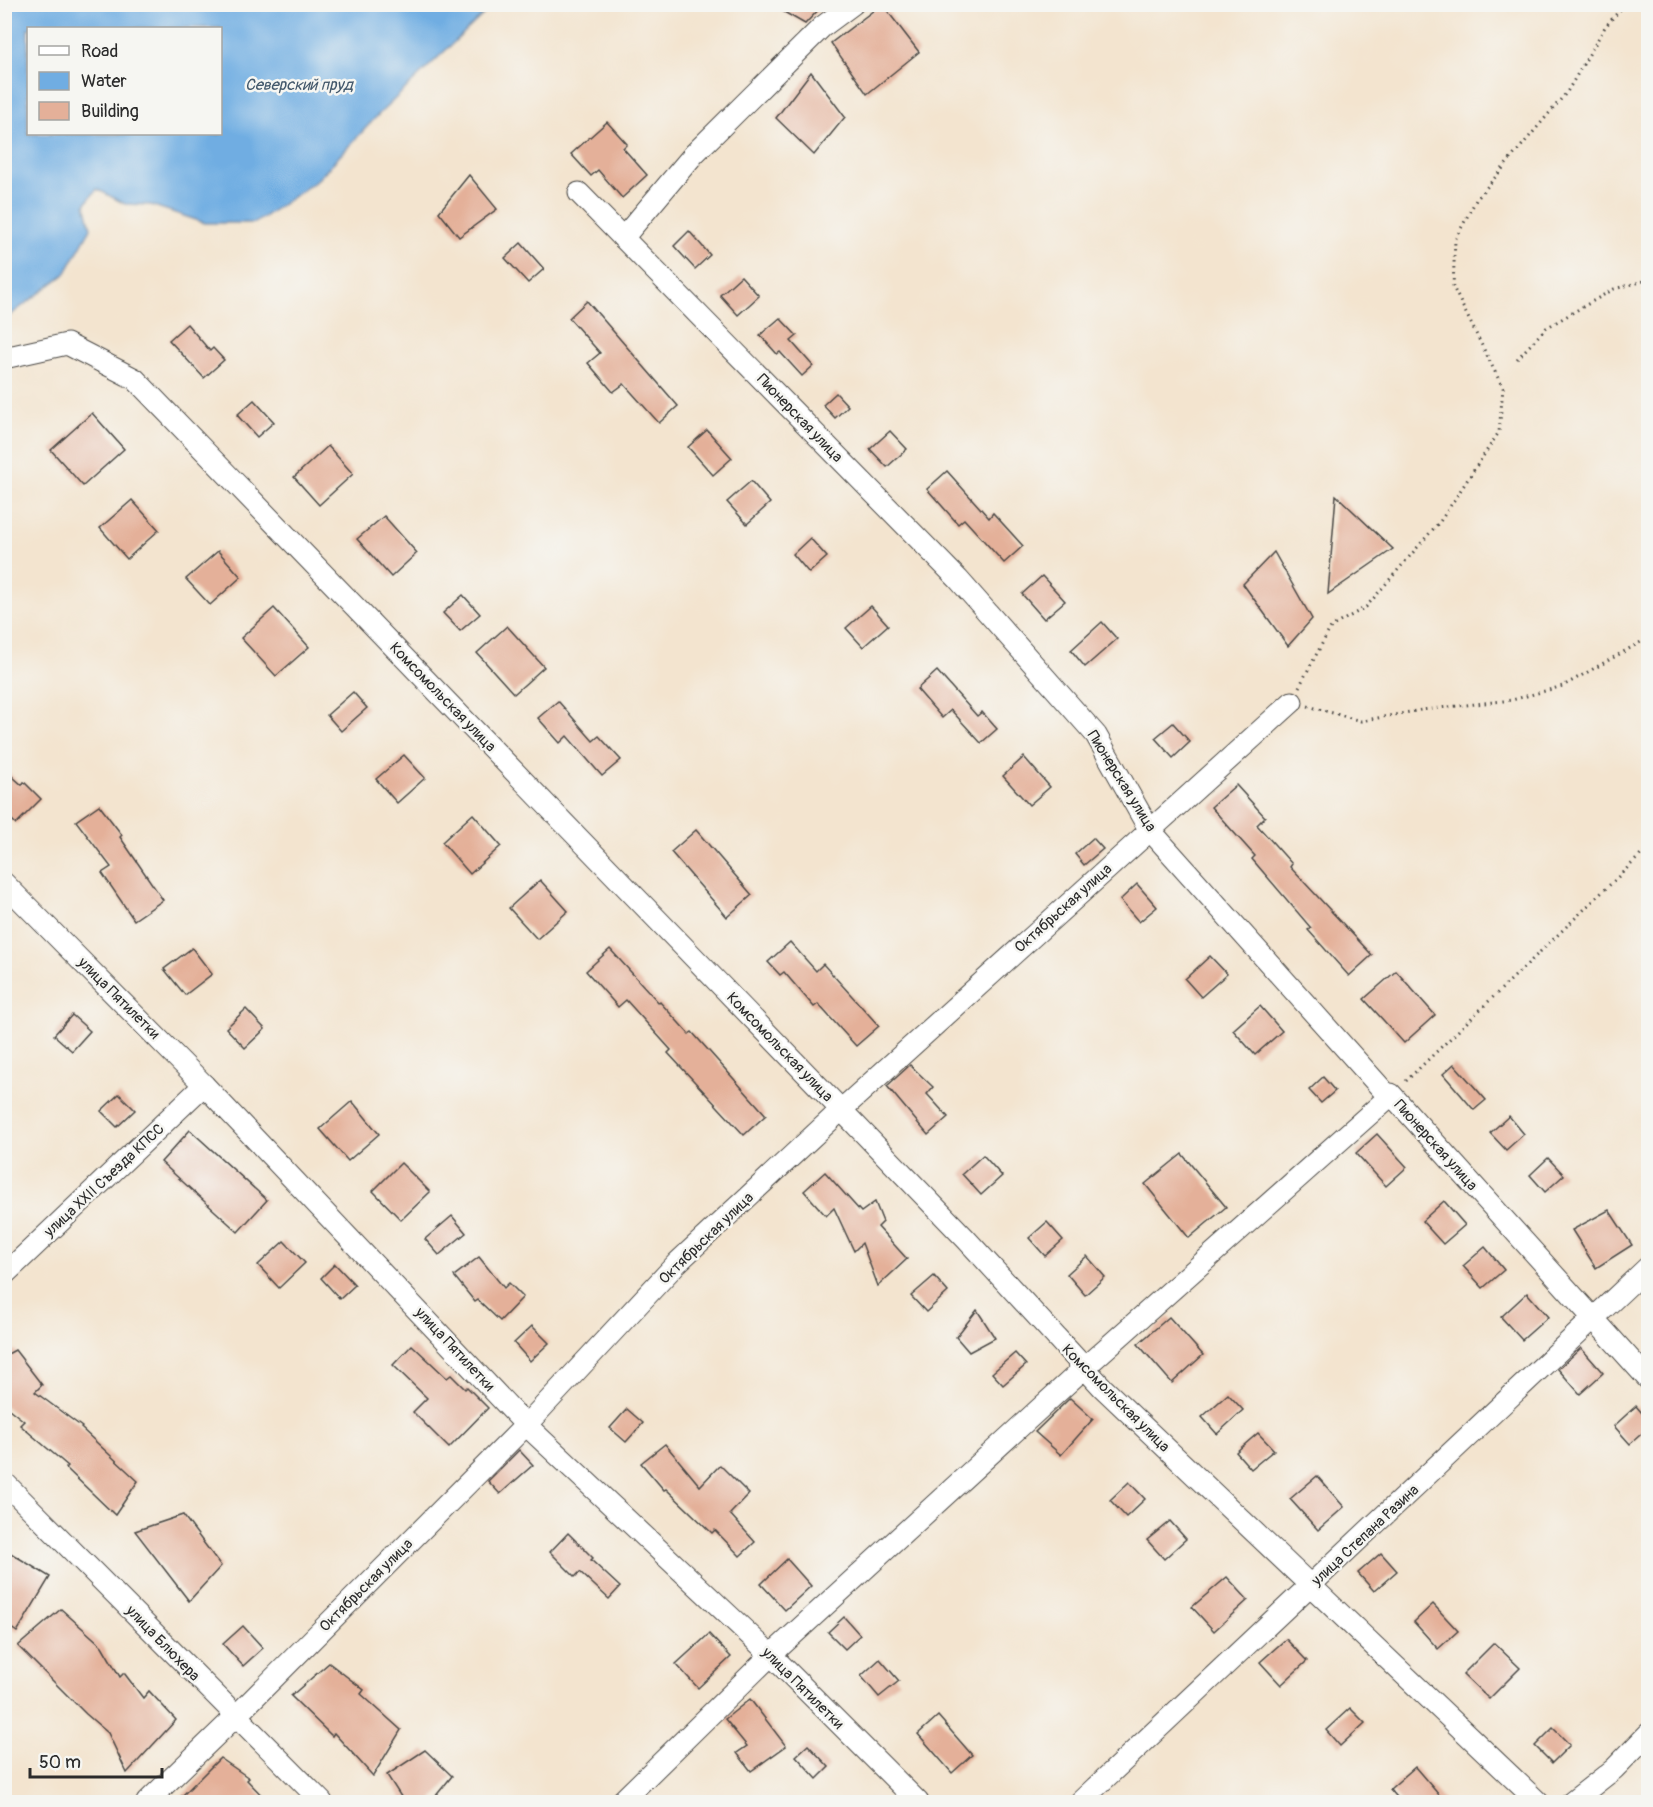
<svg xmlns="http://www.w3.org/2000/svg" width="1653" height="1807" font-family="Pangolin,sans-serif">
  <style>
    .water { fill: #70ade2; stroke: #4e6c86; stroke-width: 1.5; fill-rule: evenodd }
    .building { fill: #e4b099 }
    .lines { fill: none; stroke-linecap: round; stroke-linejoin: round }
    .minor-casing { stroke: #494744; stroke-width: 23 }
    .path { stroke: #494744; stroke-width: 3; stroke-dasharray: 1.5 4.5; stroke-linecap: butt }
    .minor { stroke: #fff; stroke-width: 21 }
    .labels { text-anchor: middle; stroke-width: 5; stroke-linejoin: round; paint-order: stroke }
    .street-label { font-size: 15px; fill: #2b2b2b; stroke: #f6f6f2 }
    .water-label { font-size: 16px; font-style: italic; fill: #43586b; stroke: #f6f6f2 }
  </style>
  <rect width="100%" height="100%" fill="#f6f6f2"/>
  <filter id="ink" filterUnits="userSpaceOnUse"><feTurbulence type="fractalNoise" baseFrequency=".0167" numOctaves="2"/><feDisplacementMap in="SourceGraphic" scale="12" xChannelSelector="R" yChannelSelector="G"/><feConvolveMatrix kernelMatrix="1 2 1 2 8 2 1 2 1" color-interpolation-filters="sRGB"/></filter>
  <filter id="wash" filterUnits="userSpaceOnUse"><feTurbulence type="fractalNoise" baseFrequency=".008" numOctaves="4" result="noise"/><feDisplacementMap in="SourceGraphic" scale="24" xChannelSelector="R" yChannelSelector="G"/><feGaussianBlur stdDeviation="1.35" result="paint"/><feColorMatrix in="noise" values="0 0 0 0 0 0 0 0 0 0 0 0 0 0 0 0 0 1.4 0 .05"/><feComposite in="paint" operator="in"/></filter>
  <g filter="url(#wash)">
    <rect width="100%" height="100%" fill="#f3e4cf"/>
    <path class="water" d="M5,4H493V5L379,114L316,181L255,223H205L151,205L125,204L97,189L85,204L91,228L65,274L5,319ZM28,28H220V134H28Z"/>
    <g id="blocks">
      <g class="building">
        <path d="M770,4H824L805,24Z"/>
        <path d="M882,4L919,52L867,94L831,43Z"/>
        <path d="M811,72L845,117L814,155L776,118Z"/>
        <path d="M607,122L627,144L623,148L647,175L622,198L598,170L591,176L571,154Z"/>
        <path d="M469,175L497,209L459,237L439,212Z"/>
        <path d="M689,231L710,255L695,269L674,246Z"/>
        <path d="M521,243L544,269L528,283L505,258Z"/>
        <path d="M741,276L759,296L738,315L720,295Z"/>
        <path d="M587,301L678,406L659,423L624,384L613,392L588,363L600,353L569,318Z"/>
        <path d="M780,318L797,336L791,341L813,366L802,376L780,352L777,354L760,335Z"/>
        <path d="M187,324L210,351L213,348L224,360L204,378L169,340Z"/>
        <path d="M836,393L848,406L835,418L823,405Z"/>
        <path d="M254,400L274,422L257,437L237,415Z"/>
        <path d="M92,413L124,449L83,486L51,450Z"/>
        <path d="M707,430L732,458L713,475L688,447Z"/>
        <path d="M890,431L907,449L887,467L870,449Z"/>
        <path d="M328,446L353,474L319,505L294,477Z"/>
        <path d="M947,471L989,518L993,513L1023,546L1004,563L964,519L958,524L927,489Z"/>
        <path d="M751,481L770,503L747,524L727,502Z"/>
        <path d="M1336,495L1393,549L1328,594Z"/>
        <path d="M132,500L159,530L127,559L100,528Z"/>
        <path d="M384,516L417,553L391,577L357,539Z"/>
        <path d="M810,538L827,557L809,573L793,554Z"/>
        <path d="M218,551L241,577L210,605L186,579Z"/>
        <path d="M1274,552L1312,619L1288,646L1243,584Z"/>
        <path d="M1042,576L1065,601L1044,619L1022,594Z"/>
        <path d="M463,595L480,614L460,631L443,613Z"/>
        <path d="M871,606L888,625L863,647L846,628Z"/>
        <path d="M274,608L309,647L276,676L241,638Z"/>
        <path d="M1102,622L1117,639L1085,667L1071,650Z"/>
        <path d="M507,626L544,667L514,694L477,653Z"/>
        <path d="M937,671L977,716L982,712L997,729L981,743L951,710L942,718L917,689Z"/>
        <path d="M353,692L367,708L341,731L327,715Z"/>
        <path d="M558,701L593,741L599,736L621,760L602,776L567,736L560,743L538,718Z"/>
        <path d="M1173,723L1190,742L1173,758L1155,738Z"/>
        <path d="M404,755L425,778L397,803L376,779Z"/>
        <path d="M1024,757L1050,787L1029,805L1003,776Z"/>
        <path d="M4,769L22,785L24,782L41,799L16,824L4,812Z"/>
        <path d="M1236,785L1265,817L1257,825L1292,864L1290,867L1372,955L1349,976L1308,930L1311,928L1252,859L1255,856L1211,807Z"/>
        <path d="M99,805L122,835L120,837L163,900L134,920L102,873L111,867L76,821Z"/>
        <path d="M473,814L501,846L470,874L442,842Z"/>
        <path d="M696,830L752,895L727,917L671,852Z"/>
        <path d="M1093,838L1103,849L1084,865L1075,854Z"/>
        <path d="M540,880L568,911L537,939L509,908Z"/>
        <path d="M1137,884L1157,907L1139,922L1120,900Z"/>
        <path d="M790,942L816,971L823,964L879,1026L856,1046L818,1004L814,1007L784,972L780,975L768,962Z"/>
        <path d="M192,948L212,974L185,995L164,969Z"/>
        <path d="M610,949L659,1003L660,1002L689,1034L692,1032L766,1115L744,1135L668,1053L671,1050L626,1000L618,1007L586,971Z"/>
        <path d="M1210,956L1227,974L1201,997L1185,979Z"/>
        <path d="M1396,971L1435,1015L1404,1043L1364,999Z"/>
        <path d="M1260,1006L1282,1031L1255,1055L1233,1030Z"/>
        <path d="M246,1009L265,1029L245,1048L226,1028Z"/>
        <path d="M72,1015L90,1031L72,1051L54,1035Z"/>
        <path d="M1454,1064L1486,1100L1474,1110L1443,1074Z"/>
        <path d="M910,1065L933,1087L927,1094L948,1117L928,1135L887,1086Z"/>
        <path d="M1323,1077L1335,1091L1321,1103L1309,1090Z"/>
        <path d="M119,1094L135,1110L117,1127L101,1111Z"/>
        <path d="M352,1101L379,1134L348,1161L320,1129Z"/>
        <path d="M1509,1116L1524,1134L1506,1150L1490,1133Z"/>
        <path d="M190,1130L267,1200L238,1232L161,1162Z"/>
        <path d="M1377,1134L1407,1167L1386,1186L1356,1153Z"/>
        <path d="M1182,1154L1226,1207L1189,1238L1145,1184Z"/>
        <path d="M983,1155L1002,1176L981,1195L962,1174Z"/>
        <path d="M1548,1158L1564,1175L1545,1192L1530,1175Z"/>
        <path d="M401,1163L430,1192L401,1220L373,1191Z"/>
        <path d="M825,1172L861,1212L875,1202L883,1222L878,1227L907,1259L878,1286L862,1243L854,1251L834,1208L826,1216L804,1191Z"/>
        <path d="M1444,1201L1465,1225L1443,1244L1422,1221Z"/>
        <path d="M1609,1210L1632,1245L1596,1268L1572,1230Z"/>
        <path d="M452,1216L466,1233L439,1255L425,1239Z"/>
        <path d="M1047,1222L1063,1240L1045,1256L1029,1238Z"/>
        <path d="M284,1241L305,1263L279,1288L258,1265Z"/>
        <path d="M1485,1247L1504,1270L1483,1288L1463,1266Z"/>
        <path d="M1087,1256L1105,1277L1085,1295L1067,1274Z"/>
        <path d="M479,1257L504,1288L509,1283L523,1297L500,1321L478,1300L475,1302L454,1276Z"/>
        <path d="M335,1264L355,1285L340,1299L321,1278Z"/>
        <path d="M934,1276L948,1292L926,1312L911,1296Z"/>
        <path d="M1527,1293L1548,1317L1522,1340L1501,1317Z"/>
        <path d="M977,1310L995,1338L969,1352L956,1337Z"/>
        <path d="M1169,1317L1203,1355L1172,1383L1138,1344Z"/>
        <path d="M532,1326L549,1343L530,1361L514,1343Z"/>
        <path d="M412,1345L447,1378L451,1375L465,1389L467,1387L488,1408L449,1448L413,1412L427,1398L393,1365Z"/>
        <path d="M1581,1348L1603,1373L1580,1394L1558,1369Z"/>
        <path d="M15,1350L42,1385L35,1392L82,1427L81,1428L138,1481L115,1515L66,1468L68,1466L20,1425L24,1421L4,1405V1356Z"/>
        <path d="M1015,1353L1026,1365L1003,1385L992,1373Z"/>
        <path d="M1228,1394L1243,1410L1217,1434L1202,1417Z"/>
        <path d="M1070,1398L1093,1419L1061,1455L1035,1432Z"/>
        <path d="M1636,1406L1648,1420V1428L1630,1444L1614,1426Z"/>
        <path d="M627,1409L643,1423L626,1442L610,1428Z"/>
        <path d="M1258,1433L1274,1450L1251,1469L1236,1452Z"/>
        <path d="M665,1444L700,1486L720,1465L749,1494L730,1514L755,1542L740,1556L715,1530L712,1533L666,1489L664,1490L641,1463Z"/>
        <path d="M519,1450L533,1465L500,1494L488,1481Z"/>
        <path d="M1317,1476L1344,1507L1318,1530L1290,1499Z"/>
        <path d="M1129,1482L1145,1499L1126,1517L1110,1500Z"/>
        <path d="M183,1515L221,1566L189,1601L135,1531Z"/>
        <path d="M1170,1521L1186,1539L1164,1559L1147,1540Z"/>
        <path d="M568,1533L593,1558L591,1560L620,1587L609,1599L580,1572L575,1577L550,1552Z"/>
        <path d="M4,1549L50,1577L17,1632L4,1623Z"/>
        <path d="M1381,1553L1397,1571L1374,1591L1358,1573Z"/>
        <path d="M787,1559L811,1586L785,1610L761,1584Z"/>
        <path d="M1227,1577L1248,1600L1214,1631L1192,1607Z"/>
        <path d="M1433,1604L1458,1631L1438,1649L1414,1622Z"/>
        <path d="M61,1609L102,1646L120,1677L124,1673L143,1698L149,1691L176,1720L127,1773L108,1733L86,1714L18,1646Z"/>
        <path d="M844,1617L860,1635L845,1649L828,1632Z"/>
        <path d="M243,1626L263,1648L243,1666L223,1644Z"/>
        <path d="M709,1634L731,1657L698,1688L676,1664Z"/>
        <path d="M1286,1639L1307,1661L1281,1685L1260,1662Z"/>
        <path d="M1494,1643L1520,1668L1489,1699L1463,1674Z"/>
        <path d="M880,1659L899,1681L879,1697L861,1676Z"/>
        <path d="M329,1663L364,1690L361,1694L401,1730L373,1776L334,1733L332,1736L291,1696Z"/>
        <path d="M750,1699L786,1746L751,1771L737,1753L747,1746L725,1719Z"/>
        <path d="M1350,1708L1365,1723L1340,1746L1326,1730Z"/>
        <path d="M938,1716L972,1755L952,1773L918,1734Z"/>
        <path d="M1553,1728L1570,1745L1552,1763L1535,1746Z"/>
        <path d="M808,1745L829,1767L817,1779L796,1756Z"/>
        <path d="M425,1750L452,1776L430,1803H405L387,1775Z"/>
        <path d="M220,1758L249,1778L247,1780L269,1803H175Z"/>
        <path d="M1415,1767L1446,1803H1402L1390,1789Z"/>
      </g>
    </g>
  </g>
  <g filter="url(#ink)">
    <use href="#blocks" fill-opacity="0" stroke="#494744" stroke-width="1.5"/>
    <g class="lines">
      <defs>
        <g id="minor">
          <path d="M579,193L958,579L1096,735L1149,829L1389,1097L1391,1094L1648,1379"/>
          <path d="M623,238L694,154L822,27L853,4"/>
          <path d="M4,358L67,344L135,379L965,1238L1103,1388L1538,1802"/>
          <path d="M4,883L204,1085L526,1425L771,1655L918,1802"/>
          <path d="M4,1275L204,1085"/>
          <path d="M4,1482L322,1802"/>
          <path d="M147,1802L235,1717L526,1425L677,1263L841,1110L1292,702"/>
          <path d="M621,1802L771,1655L1084,1368L1389,1097"/>
          <path d="M1080,1802L1648,1267"/>
          <path d="M1572,1802L1614,1769L1648,1734"/>
        </g>
      </defs>
      <use href="#minor" class="minor-casing"/>
      <g class="path">
        <path d="M1517,359L1546,328L1614,289L1648,280"/>
        <path d="M1299,687L1331,627L1366,607L1441,520L1499,432L1503,388L1453,287L1455,240L1476,200L1567,92L1605,27L1625,4"/>
        <path d="M1308,706L1361,721L1421,710L1512,700L1563,686L1648,638"/>
        <path d="M1406,1081L1648,848"/>
      </g>
      <use href="#minor" class="minor"/>
    </g>
  </g>
  <g class="labels">
    <g class="street-label">
      <text transform="translate(800 418) rotate(46)" y="5">Пионерская улица</text>
      <text transform="translate(443 697) rotate(46)" y="5">Комсомольская улица</text>
      <text transform="translate(1122 781) rotate(58)" y="5">Пионерская улица</text>
      <text transform="translate(1063 908) rotate(-42)" y="5">Октябрьская улица</text>
      <text transform="translate(119 998) rotate(45)" y="5">улица Пятилетки</text>
      <text transform="translate(780 1047) rotate(46)" y="5">Комсомольская улица</text>
      <text transform="translate(1436 1145) rotate(48)" y="5">Пионерская улица</text>
      <text transform="translate(104 1180) rotate(-43)" y="5">улица XXII Съезда КПСС</text>
      <text transform="translate(706 1238) rotate(-44)" y="5">Октябрьская улица</text>
      <text transform="translate(455 1349) rotate(47)" y="5">улица Пятилетки</text>
      <text transform="translate(1116 1398) rotate(45)" y="5">Комсомольская улица</text>
      <text transform="translate(1365 1535) rotate(-43)" y="5">улица Степана Разина</text>
      <text transform="translate(366 1585) rotate(-45)" y="5">Октябрьская улица</text>
      <text transform="translate(163 1643) rotate(46)" y="5">улица Блюхера</text>
      <text transform="translate(803 1688) rotate(45)" y="5">улица Пятилетки</text>
    </g>
    <g class="water-label">
      <text x="299" y="90">Северский пруд</text>
    </g>
  </g>
  <rect width="1653" height="1807" fill="none" stroke="#f6f6f2" stroke-width="24"/>
  <rect x="27" y="27" width="195" height="108" fill="#f6f6f2" stroke="#a5a5a2" stroke-width="1.5"/>
  <rect x="39" y="46" width="30" height="9" fill="#ffffff" stroke="#a5a5a2" stroke-width="1.5"/>
  <text x="81" y="57" font-size="18" fill="#2b2b2b">Road</text>
  <rect x="39" y="72" width="30" height="18" fill="#70ade2" stroke="#a5a5a2" stroke-width="1.5"/>
  <text x="81" y="87" font-size="18" fill="#2b2b2b">Water</text>
  <rect x="39" y="102" width="30" height="18" fill="#e4b099" stroke="#a5a5a2" stroke-width="1.5"/>
  <text x="81" y="117" font-size="18" fill="#2b2b2b">Building</text>
  <path d="M30 1768v9h132v-9" fill="none" stroke="#2b2b2b" stroke-width="3"/>
  <text x="39" y="1768" font-size="18" fill="#2b2b2b" stroke="#f6f6f2" stroke-width="4.5" paint-order="stroke">50 m</text>
</svg>
